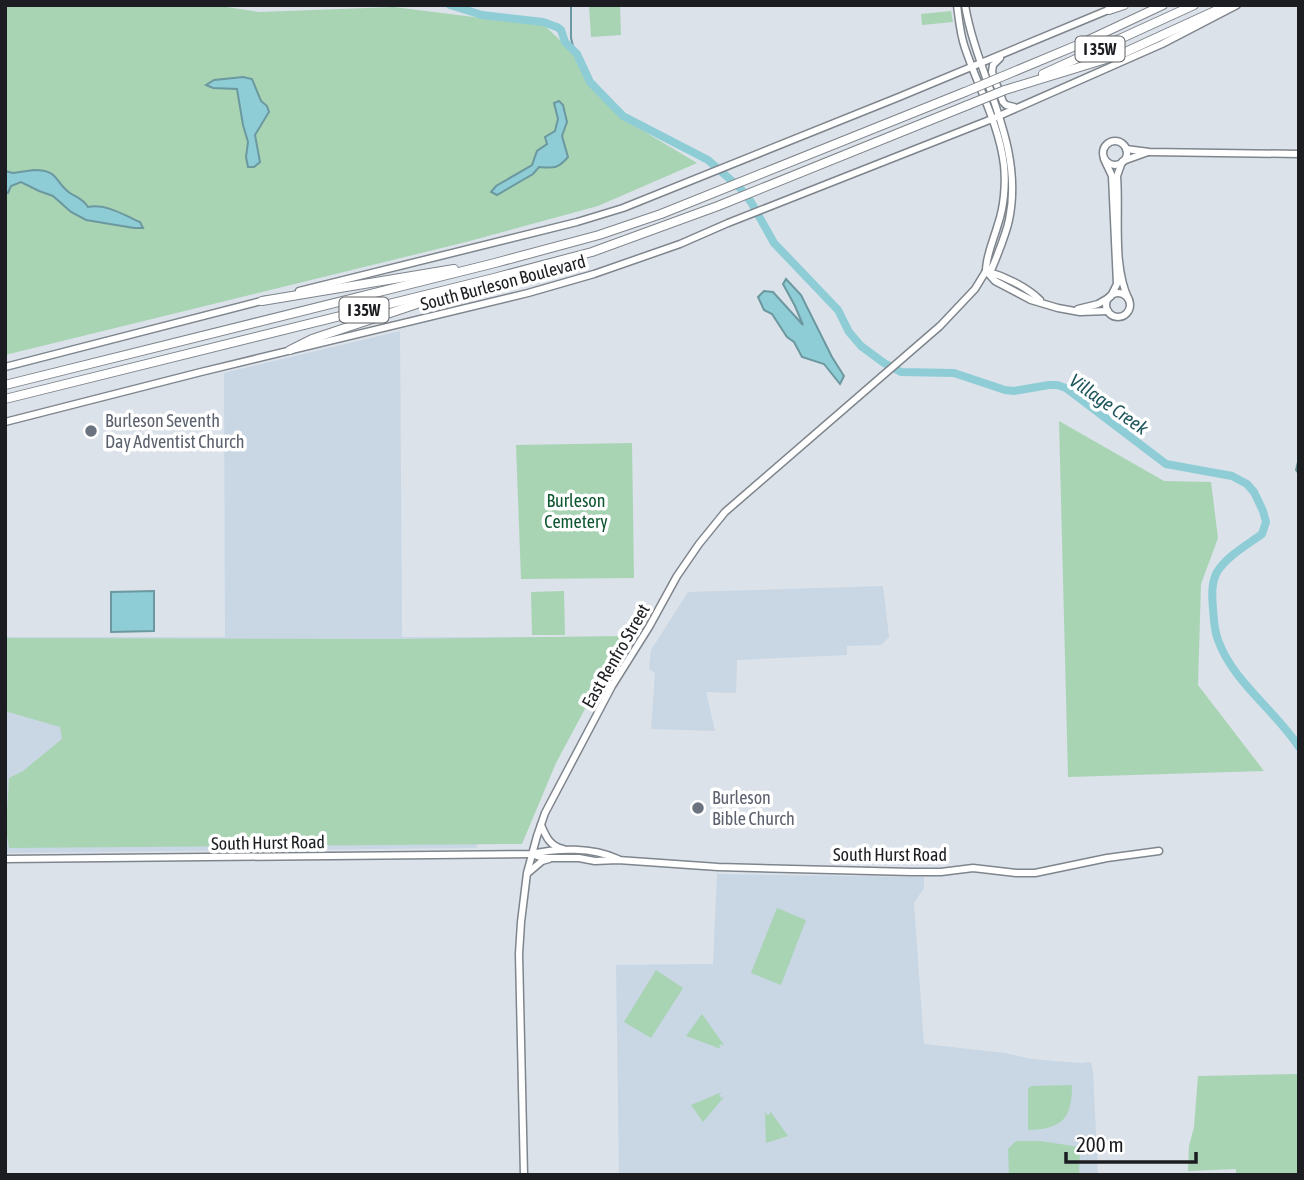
<svg xmlns="http://www.w3.org/2000/svg" width="1304" height="1180" font-family="'Asap Condensed',sans-serif">
  <style>
    .built { fill: #c9d6e3 }
    .green { fill: #a8d4b4 }
    .water { fill: #8eccd6; stroke: #6c989f; stroke-width: 2 }
    .lines { fill: none; stroke-linecap: round; stroke-linejoin: round }
    .stream { stroke: #6c989f; stroke-width: 2 }
    .river { stroke: #8eccd6; stroke-width: 8 }
    .secondary-casing { stroke: #7f858c; stroke-width: 9 }
    .highway-casing { stroke: #7f858c; stroke-width: 10 }
    .secondary { stroke: #fff; stroke-width: 6 }
    .highway { stroke: #fff; stroke-width: 8 }
    .highway-bridge-casing { stroke: #7f858c; stroke-width: 10; stroke-linecap: butt }
    .highway-bridge { stroke: #fff; stroke-width: 8 }
    .worship-dot { fill: #6b7280; stroke: #fff; stroke-width: 2.5 }
    .labels { text-anchor: middle; stroke-width: 7; stroke-linejoin: round; paint-order: stroke }
    .shield { fill: #fff; stroke: #5f6163; stroke-width: 2 }
    .shield-label { font-size: 16px; font-weight: bold; fill: #1b1d20 }
    .street-label { font-size: 18px; fill: #1b1d20; stroke: #fff }
    .worship-label { font-size: 18px; fill: #5b616d; stroke: #fff; text-anchor: start }
    .park-label { font-size: 18px; fill: #0c552e; stroke: #fff }
    .water-label { font-size: 19px; font-style: italic; fill: #1e545c; stroke: #fff }
  </style>
  <rect width="100%" height="100%" fill="#dbe2ea"/>
  <g class="built">
    <path d="M400,331L402,637H579L476,848L5,853V637H225L224,373Z"/>
    <path d="M883,586L889,637L881,645L847,646V655L737,660L736,693L706,692L715,731L651,729L655,673L649,669L651,650L688,592Z"/>
    <path d="M717,874L924,877V888L914,903L924,1044L1006,1053L1031,1059L1080,1063L1091,1062L1093,1072L1098,1175H619L616,965L713,964Z"/>
  </g>
  <g class="green">
    <path d="M5,5H214L259,12L394,7L545,26L577,56L588,82L620,117L697,163L598,206L466,242L5,355Z"/>
    <path d="M589,5H620L621,35L591,37Z"/>
    <path d="M951,11L953,22L922,25L921,14Z"/>
    <path d="M1059,421L1164,481L1211,482L1218,538L1201,584L1198,685L1264,771L1068,777Z"/>
    <path d="M632,443L634,578L521,579L516,445Z"/>
    <path d="M564,591L565,635H532L531,592Z"/>
    <path d="M624,636L556,763L522,844L9,848L6,829L9,778L23,771L62,739L60,727L5,711V638L402,639Z"/>
    <path d="M777,908L806,920L781,985L751,973Z"/>
    <path d="M656,970L683,988L651,1038L624,1022Z"/>
    <path d="M702,1014L724,1045L721,1044L719,1046L721,1049L686,1036Z"/>
    <path d="M1299,1074V1175H1236V1169L1188,1171L1189,1146L1194,1127L1198,1076Z"/>
    <path d="M1072,1085C1072,1119 1062,1129 1028,1130V1089L1031,1086Z"/>
    <path d="M722,1092L719,1095L721,1098L724,1097L703,1122L691,1105Z"/>
    <path d="M765,1111L767,1115L770,1114V1111L788,1136L766,1143Z"/>
    <path d="M1016,1141H1040L1080,1147L1079,1175H1009L1008,1149Z"/>
  </g>
  <g class="water">
    <path d="M243,77L252,79L261,101L267,106L269,112L255,135L260,162L254,167H248L246,157L248,142L243,125L237,89L213,88L206,85L214,80Z"/>
    <path d="M559,101L563,105L567,122L562,136L568,157C558,169 554,168 539,167L533,174L497,195L491,192L496,186L532,165L537,151L547,144L545,137L555,131L558,119L554,103Z"/>
    <path d="M34,170C60,170 54,182 70,193C78,198 83,199 88,207C105,203 124,215 140,222L143,228H134L86,220L71,212L53,196L39,191L21,182L11,186L8,193L5,192V171L13,173Z"/>
    <path d="M786,279L801,295L832,357L844,376L840,384L824,364L802,357L794,342L787,337L772,314L764,310L758,297L764,291L773,292L803,325L795,306L783,284Z"/>
    <path d="M154,591V631L111,632V592Z"/>
  </g>
  <g class="lines">
    <g class="stream">
      <path d="M571,5V38L574,50"/>
      <path d="M1299,458L1296,470L1299,474"/>
    </g>
    <path class="river" d="M450,5L482,15L543,22L557,27L561,30L565,42L577,54L590,82L623,116L708,160L740,188L751,202L774,243L838,310L849,332L861,346L884,363L901,372L954,373L1005,390L1014,391L1049,385H1057L1066,388L1166,464L1232,476L1247,484L1254,492L1263,511L1266,522L1262,534C1247,545 1227,556 1217,572C1211,583 1212,597 1213,609C1214,619 1214,630 1218,640C1233,682 1275,710 1299,747"/>
    <defs>
      <g id="secondary">
        <path d="M957,5C959,20 960,34 965,48C978,87 999,124 1004,165C1006,184 1004,207 998,224C994,239 986,255 986,271"/>
        <path d="M1000,58L993,65L992,72L1003,102L1006,105L1014,107"/>
        <circle cx="1115" cy="153" r="12"/>
        <path d="M1126,149L1149,152L1299,154"/>
        <path d="M1104,159L1112,176L1117,284L1111,296"/>
        <path d="M1123,161L1148,152"/>
        <path d="M1122,162L1117,176C1120,214 1112,266 1129,300"/>
        <path d="M986,271L995,281L1031,300L1058,308L1080,312L1108,311"/>
        <path d="M986,271C1004,276 1027,287 1040,300"/>
        <path d="M299,291L577,222L623,208L899,97L1113,8"/>
        <circle cx="1118" cy="305" r="12"/>
        <path d="M1078,309L1098,304L1110,297"/>
        <path d="M5,367L265,300"/>
        <path d="M5,422L201,372L528,293L594,274L680,244L728,223L992,119L1162,44L1237,5"/>
        <path d="M541,825C546,837 550,846 563,849"/>
        <path d="M531,854L543,858H579L595,861L618,860L718,867L912,872H941L973,868L1016,873H1035L1107,858L1159,851"/>
        <path d="M5,859L531,854C558,848 592,847 618,859"/>
        <path d="M529,872L542,861L549,859"/>
        <path d="M524,1175L519,954L521,922L527,873L537,836L545,813L612,686L649,627L677,576L699,544L725,512L940,326L975,289L986,271L992,268L995,261C1000,248 1006,234 1009,220C1025,144 977,77 965,5"/>
      </g>
      <g id="highway">
        <path d="M1109,10L1124,5"/>
        <path d="M1043,74L1194,5"/>
        <path d="M1001,77L1080,44L1163,5"/>
        <path d="M1005,90L1119,55L1228,5"/>
        <path d="M262,301L454,269"/>
        <path d="M290,350L312,339L438,297"/>
        <path d="M5,385L495,263L599,235L661,214L965,92"/>
        <path d="M5,399L494,278L592,252L718,206L968,105"/>
      </g>
    </defs>
    <use href="#secondary" class="secondary-casing"/>
    <use href="#highway" class="highway-casing"/>
    <use href="#secondary" class="secondary"/>
    <use href="#highway" class="highway"/>
    <defs>
      <g id="highway-bridge">
        <path d="M965,92L1001,77"/>
        <path d="M968,105L1005,90"/>
      </g>
    </defs>
    <use href="#highway-bridge" class="highway-bridge-casing"/>
    <use href="#highway-bridge" class="highway-bridge"/>
  </g>
  <g class="worship-dot">
    <circle cx="91" cy="431" r="7"/>
    <circle cx="698" cy="808" r="7"/>
  </g>
  <g class="labels">
    <g class="shield">
      <rect x="1075.5" y="36.5" width="49" height="25" rx="5"/>
      <rect x="339.5" y="297.5" width="49" height="25" rx="5"/>
    </g>
    <g class="shield-label">
      <text x="1100" y="55">I 35W</text>
      <text x="364" y="316">I 35W</text>
    </g>
    <g class="street-label">
      <text transform="translate(503 283) rotate(-15)" y="6">South Burleson Boulevard</text>
      <text transform="translate(616 656) rotate(-60)" y="6">East Renfro Street</text>
      <text transform="translate(268 843) rotate(-1)" y="6">South Hurst Road</text>
      <text x="890" y="861">South Hurst Road</text>
    </g>
    <g class="worship-label">
      <text x="105" y="427">Burleson Seventh<tspan x="105" dy="21">Day Adventist Church</tspan></text>
      <text x="712" y="804">Burleson<tspan x="712" dy="21">Bible Church</tspan></text>
    </g>
    <g class="park-label">
      <text x="576" y="507">Burleson<tspan x="576" dy="21">Cemetery</tspan></text>
    </g>
    <g class="water-label">
      <text transform="translate(1109 404) rotate(35)" y="7">Village Creek</text>
    </g>
  </g>
  <rect width="1304" height="1180" fill="none" stroke="#1b1d20" stroke-width="14"/>
  <path d="M1066 1152v10h130v-10" fill="none" stroke="#1b1d20" stroke-width="3.5"/>
  <text x="1076" y="1152" font-size="21" fill="#1b1d20" stroke="#ffffff" stroke-width="5" paint-order="stroke">200 m</text>
</svg>
